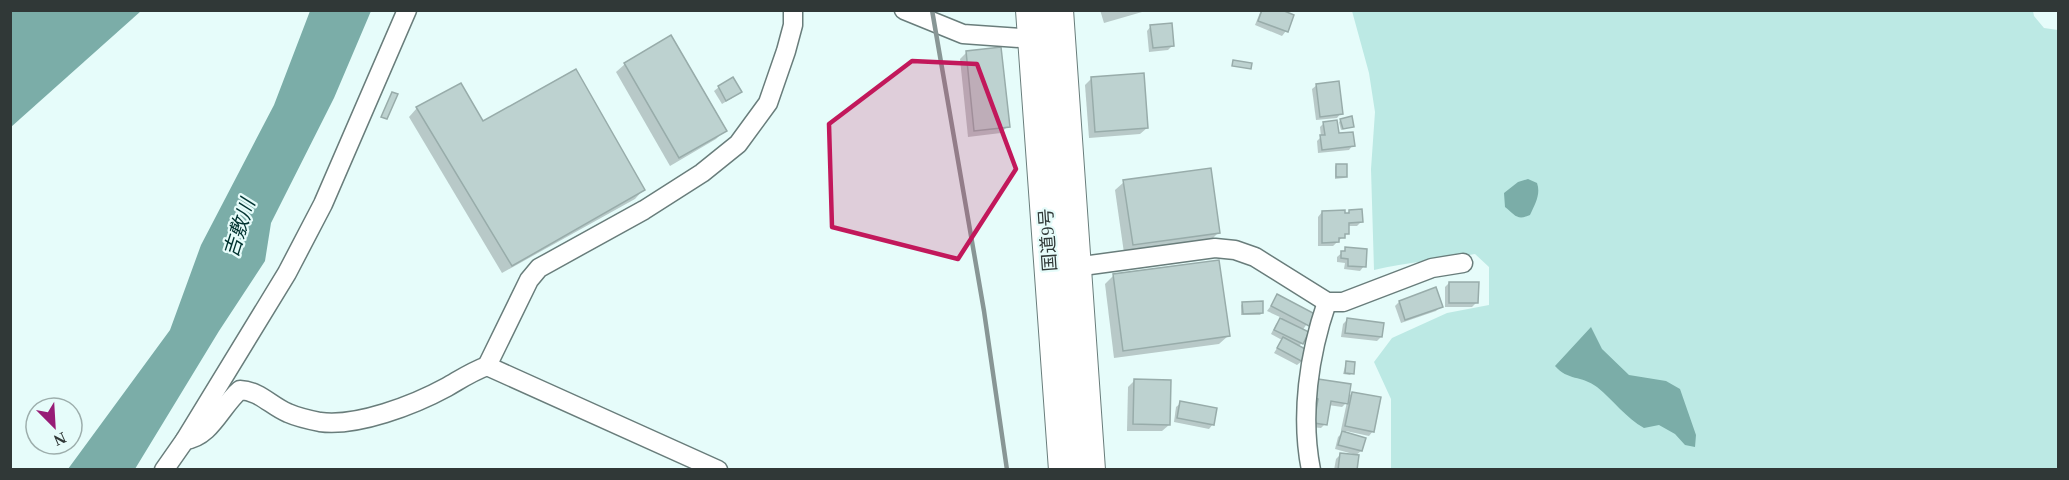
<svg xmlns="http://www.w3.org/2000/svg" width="2069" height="480" font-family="'Times New Roman','Noto Sans JP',serif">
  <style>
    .green { fill: #bce9e4 }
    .water { fill: #7bada8 }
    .shadow { fill: #0003 }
    .building { fill: #bdd2d0; stroke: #98acaa; stroke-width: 1.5 }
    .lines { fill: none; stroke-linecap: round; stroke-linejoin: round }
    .street-casing { stroke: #697d7b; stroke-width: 21 }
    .highway-casing { stroke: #697d7b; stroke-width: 34 }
    .street { stroke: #fff; stroke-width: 18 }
    .highway { stroke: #fff; stroke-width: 32 }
    .rail { stroke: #889695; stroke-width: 4.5 }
    .marked { fill: #c2185b; fill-opacity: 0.2; stroke: #c2185b; stroke-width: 4.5; stroke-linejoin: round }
    .labels { text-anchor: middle; stroke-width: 4.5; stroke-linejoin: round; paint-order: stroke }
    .street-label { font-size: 18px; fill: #303837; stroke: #e6fcfa }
    .water-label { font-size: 20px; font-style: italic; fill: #00322f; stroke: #e6fcfa }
  </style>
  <rect width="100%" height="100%" fill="#e6fcfa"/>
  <path class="green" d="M1352,11H2033L2034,16L2044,28L2058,30V469H1391V399L1374,362L1392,338L1447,313L1489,305V267L1475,254C1441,260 1407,262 1374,270L1371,169L1375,112L1369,73Z"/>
  <g class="water">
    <path d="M11,10H141V11L11,127Z"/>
    <path d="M310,11H371L334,98L271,223L265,261L219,331L135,469H68L170,330L201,245L274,105Z"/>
    <path d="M1528,179L1537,183C1541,194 1535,204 1530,215C1517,221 1515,215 1505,207L1504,193L1518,182Z"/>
    <path d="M1591,327L1602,349L1629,375L1666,381L1680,389L1696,435L1695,447L1685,445L1675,434L1659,425L1644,428C1626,418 1613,400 1597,387C1581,375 1568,381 1555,366Z"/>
  </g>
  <g class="shadow">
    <path d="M1100,10H1149L1104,23Z"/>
    <path d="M1261,10H1278L1292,16L1286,31L1282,36L1255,25Z"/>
    <path d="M1151,26L1173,45L1168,50L1149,52L1147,31Z"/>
    <path d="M967,52L1008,126L1001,133L968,137L960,59Z"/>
    <path d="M625,64L725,130L716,139L670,166L616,72Z"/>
    <path d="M1092,78L1147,128L1140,134L1089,138L1085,85Z"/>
    <path d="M1317,85L1341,113L1337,118L1316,120L1312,89Z"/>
    <path d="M719,87L735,96L722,104L714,91Z"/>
    <path d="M417,108L482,123L643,190L635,199L502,273L409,117Z"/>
    <path d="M1341,120L1352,126L1341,130L1339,122Z"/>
    <path d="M1324,123L1337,135L1353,145L1349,150L1318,153L1317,141L1321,137L1320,127Z"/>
    <path d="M1336,165L1346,177L1344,178L1335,179V167Z"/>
    <path d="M1124,182L1219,232L1210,241L1124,253L1115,190Z"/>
    <path d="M1350,211L1361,222L1357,226H1347V233L1333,246H1318V217L1322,212L1346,215Z"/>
    <path d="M1346,249L1364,266L1360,271L1344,269L1345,263L1337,262V257Z"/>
    <path d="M1113,276L1228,336L1219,344L1114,358L1105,284Z"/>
    <path d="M1449,283L1477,302L1472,307H1445V287Z"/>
    <path d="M1278,296L1313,315L1302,331V343L1298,347L1302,361L1297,365L1274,353L1282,340L1271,334L1276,324L1282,318L1267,311Z"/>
    <path d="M1399,302L1441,306L1436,311L1401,323L1395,306Z"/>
    <path d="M1243,303L1262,313L1260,315H1241V305Z"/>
    <path d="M1347,320L1381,337L1377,341L1341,337L1343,324Z"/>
    <path d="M1346,363L1352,373L1350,375L1343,374Z"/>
    <path d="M1135,380L1169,425L1162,431H1127L1128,387Z"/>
    <path d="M1314,385L1347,398L1352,393L1373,431L1369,436L1346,431L1345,434L1361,451L1355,456L1356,470H1334L1336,459L1340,455L1352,456L1353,454L1335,449L1338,437L1344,431L1341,430L1347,402L1342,407L1328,405L1325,424L1321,428L1311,427Z"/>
    <path d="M1181,403L1213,424L1209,429L1174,422L1176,407Z"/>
  </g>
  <g class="building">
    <path d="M1262,10H1282L1294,15L1288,32L1258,21Z"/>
    <path d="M1172,23L1174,46L1153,48L1150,25Z"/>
    <path d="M671,35L727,131L679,158L624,63Z"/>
    <path d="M1001,47L1010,127L974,131L966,51Z"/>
    <path d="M1233,60L1252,63L1251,69L1232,66Z"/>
    <path d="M576,69L645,190L512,266L416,107L461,83L483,121Z"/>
    <path d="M1144,73L1148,128L1095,132L1091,77Z"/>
    <path d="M733,77L742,92L726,101L718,86Z"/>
    <path d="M1339,81L1343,114L1320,117L1316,84Z"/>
    <path d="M392,92L398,94L387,119L381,117Z"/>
    <path d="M1352,116L1354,127L1343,129L1340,119Z"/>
    <path d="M1337,120L1339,133L1353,132L1355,146L1322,150L1320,135H1325L1323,122Z"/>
    <rect x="1336" y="164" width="11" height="13"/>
    <path d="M1211,168L1220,233L1133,245L1123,180Z"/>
    <path d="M1362,209L1363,222L1349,223V234H1345V238H1339V242L1322,243V211L1345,210V213H1349V210Z"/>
    <path d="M1345,247L1367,249L1366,267L1348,266V259L1341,258V251H1345Z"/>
    <path d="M1219,260L1230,336L1123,351L1113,274Z"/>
    <path d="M1449,282H1479L1478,303H1449Z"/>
    <path d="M1436,287L1443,307L1405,320L1399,301Z"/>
    <path d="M1277,294L1315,314L1309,326L1271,306Z"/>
    <path d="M1263,301V313L1243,314L1242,302Z"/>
    <path d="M1280,318L1309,332L1303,344L1274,330Z"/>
    <path d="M1347,318L1384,323L1382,337L1345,333Z"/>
    <path d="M1283,337L1309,351L1303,362L1277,348Z"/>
    <path d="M1346,361L1355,362L1354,374L1345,373Z"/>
    <path d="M1134,379L1171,380L1170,425L1133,424Z"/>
    <path d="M1318,379L1351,384L1348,404L1331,401L1327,425L1314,423L1318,399L1315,398Z"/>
    <path d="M1352,392L1381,397L1374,432L1345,426Z"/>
    <path d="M1180,401L1217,408L1214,425L1177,418Z"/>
    <path d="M1342,431L1366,438L1362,451L1338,445Z"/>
    <path d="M1340,453L1359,455L1357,470H1338Z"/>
  </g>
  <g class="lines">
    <defs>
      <g id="street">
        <path d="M904,10L963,34L1034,39"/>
        <path d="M1075,267L1215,248L1235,250L1255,257L1327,302H1343L1432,268L1463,263"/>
        <path d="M487,366L529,280L539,268L644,210L702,173L738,144L768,103L786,51L793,25V10"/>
        <path d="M185,440C211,437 221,406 240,390C260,391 271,406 288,413C297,417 310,420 320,422C357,427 414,405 447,387C461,379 471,372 487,366L718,470"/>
        <path d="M164,470L185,440L287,273L323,204L407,10"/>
        <path d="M1311,470C1300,415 1309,354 1327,302"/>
      </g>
      <g id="highway">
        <path d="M1032,10L1065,470"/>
        <path d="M1057,10L1089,470"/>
      </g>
    </defs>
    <use href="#street" class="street-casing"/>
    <use href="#highway" class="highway-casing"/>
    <use href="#street" class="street"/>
    <use href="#highway" class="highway"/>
    <path class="rail" d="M932,10L984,311L1007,470"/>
  </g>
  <path class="marked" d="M912,61L977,64L1016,169L958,259L832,227L829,124Z"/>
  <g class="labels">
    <g class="street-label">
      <text transform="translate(1048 240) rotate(-94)" y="6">国道9号</text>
    </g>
    <g class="water-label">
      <text transform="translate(239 228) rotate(-72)" y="7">吉敷川</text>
    </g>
  </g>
  <rect width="2069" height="480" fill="none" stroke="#303837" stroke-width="24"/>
  <g transform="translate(54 426) rotate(156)"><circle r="28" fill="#e6fcfa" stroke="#9daeac" stroke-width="1.5"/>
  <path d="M0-4.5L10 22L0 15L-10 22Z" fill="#971c76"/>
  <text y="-9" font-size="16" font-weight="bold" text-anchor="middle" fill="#303837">N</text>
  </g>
</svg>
